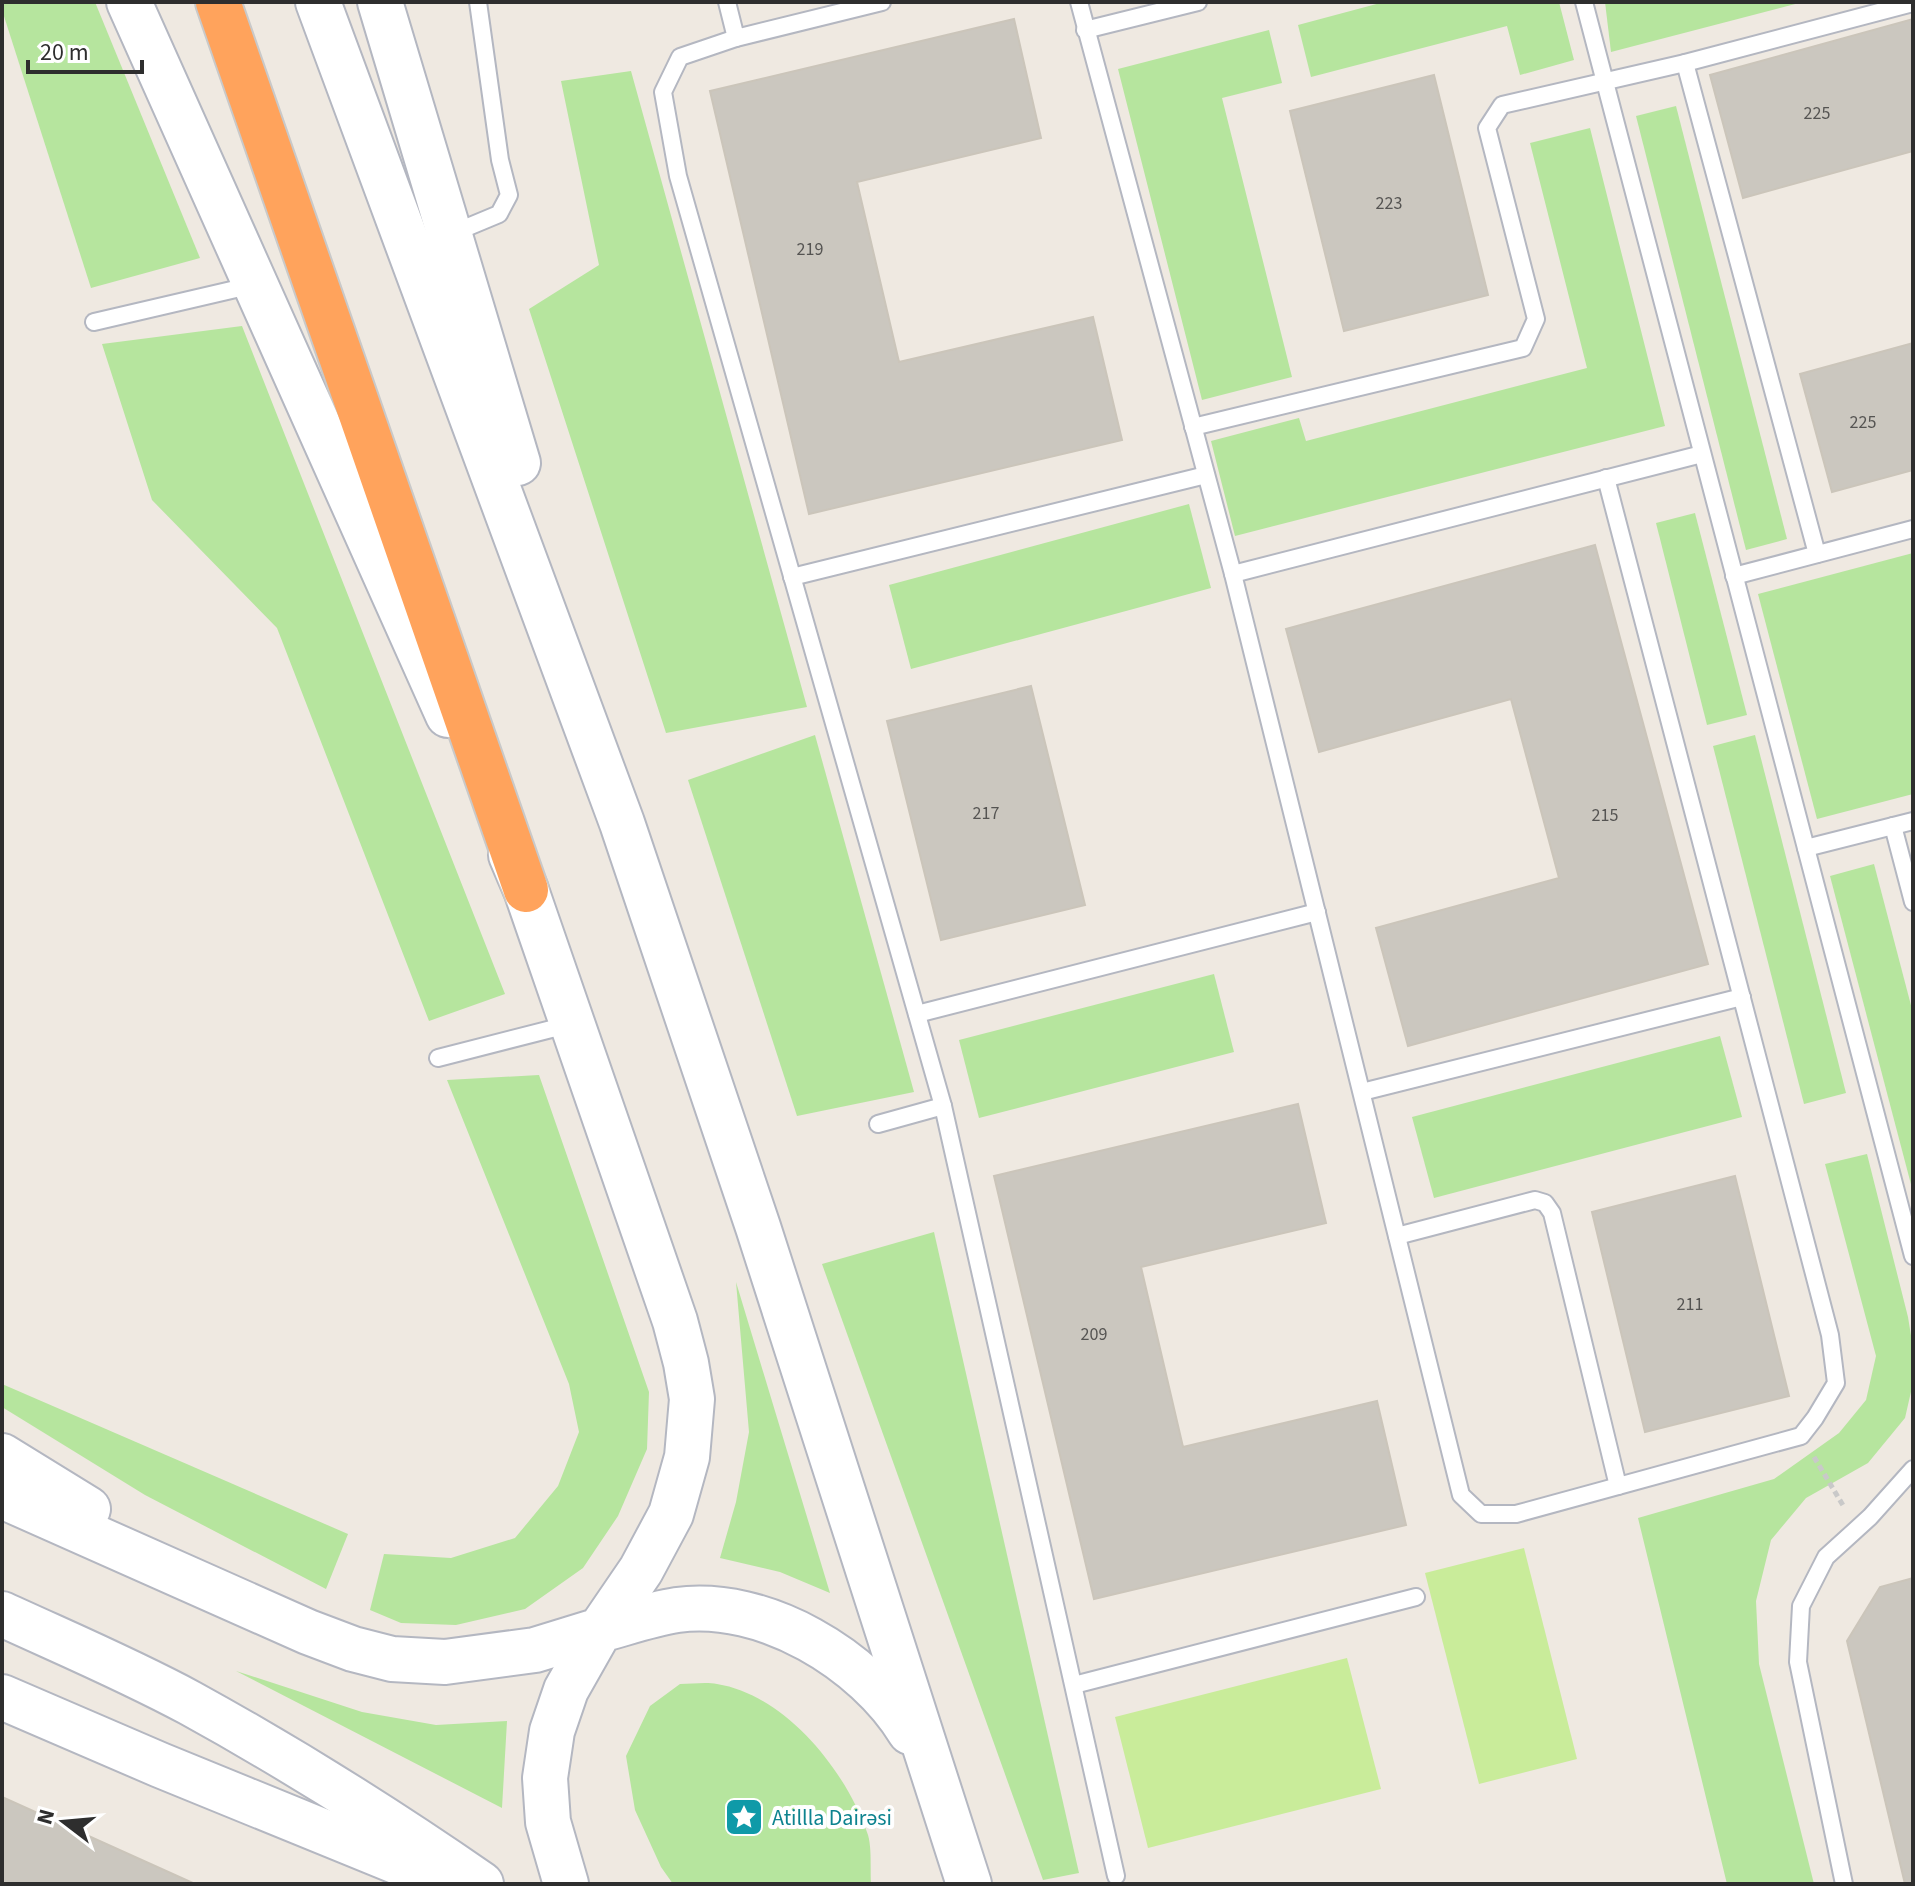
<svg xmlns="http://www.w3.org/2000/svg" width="1915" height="1886" font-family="'Source Sans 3',sans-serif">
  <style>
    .green { fill: #b6e59e }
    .pitch { fill: #c9ec9a }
    .building { fill: #cbc7bf; stroke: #cbc5ba; stroke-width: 2 }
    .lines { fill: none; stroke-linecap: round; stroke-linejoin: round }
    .service-casing { stroke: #b4b7c1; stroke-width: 20 }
    .secondary-casing { stroke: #b4b7c1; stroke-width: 48 }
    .motorway-casing { stroke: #c9c9c9; stroke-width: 48 }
    .path { stroke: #c9c9c9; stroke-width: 5; stroke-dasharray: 6 4; stroke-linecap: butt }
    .service { stroke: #fff; stroke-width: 16 }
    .secondary { stroke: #fff; stroke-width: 44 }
    .motorway { stroke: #ffa35c; stroke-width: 44 }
    .labels { text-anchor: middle; stroke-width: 8; stroke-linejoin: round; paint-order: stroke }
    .number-label { font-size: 18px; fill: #555452 }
    .culture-label { font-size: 22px; fill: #0d838f; stroke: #fff; text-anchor: start }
  </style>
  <rect width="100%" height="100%" fill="#efe9e1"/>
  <g class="green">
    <path d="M2,2H95L200,258L91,288L2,10Z"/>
    <path d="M1384,2H1559L1574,60L1520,75L1507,26L1311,77L1298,25Z"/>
    <path d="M1605,2H1803L1611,52Z"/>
    <path d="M1269,30L1282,83L1222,98L1292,377L1202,400L1118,69Z"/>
    <path d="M631,71L807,707L666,733L529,309L599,265L561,81Z"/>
    <path d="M1676,106L1787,539L1746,550L1636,116Z"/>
    <path d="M1590,128L1665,426L1235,536L1211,441L1299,418L1306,441L1587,368L1530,143Z"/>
    <path d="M242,326L505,994L429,1021L277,628L152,500L102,344Z"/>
    <path d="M1189,504L1211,588L911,669L889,585Z"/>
    <path d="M1695,513L1747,715L1707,725L1656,523Z"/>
    <path d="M1913,553V794L1817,819L1758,594Z"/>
    <path d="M815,735L914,1092L797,1116L688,780Z"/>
    <path d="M1755,735L1846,1093L1804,1104L1713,746Z"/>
    <path d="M1874,864L1913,1013V1192L1830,876Z"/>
    <path d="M1214,974L1234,1052L979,1118L959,1040Z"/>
    <path d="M1720,1036L1742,1117L1434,1198L1412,1117Z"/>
    <path d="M539,1075L649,1392L647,1449L618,1516L583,1568L525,1609L456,1625L401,1623L370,1610L384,1554L451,1558L515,1538L558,1486L579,1432L569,1384L447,1080Z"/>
    <path d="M1867,1154L1908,1317L1913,1348V1383L1905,1418L1868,1463L1806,1498L1771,1540L1756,1601L1759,1664L1814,1884H1727L1638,1518L1774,1479L1839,1433L1866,1400L1876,1356L1825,1164Z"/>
    <path d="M934,1232L1079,1873L1043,1880L822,1264Z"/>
    <path d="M736,1282L830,1593L780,1572L720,1558L736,1502L749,1432Z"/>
    <path d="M2,1384L348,1534L326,1589L145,1495L2,1407Z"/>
    <path d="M236,1671L362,1712L436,1725L507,1721L502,1808Z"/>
    <path d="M680,1684C692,1684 706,1682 717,1684C786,1695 847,1772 868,1835C872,1849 870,1869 871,1884H673L661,1867L635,1810L626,1756L650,1706Z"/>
  </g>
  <g class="pitch">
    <path d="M1524,1548L1577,1759L1479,1784L1425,1573Z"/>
    <path d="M1347,1658L1381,1789L1148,1848L1115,1717Z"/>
  </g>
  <g class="building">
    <path d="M1014,19L1041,138L857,182L899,362L1093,317L1122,440L809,514L710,91Z"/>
    <path d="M1913,19V151L1743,198L1710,75Z"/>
    <path d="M1434,75L1488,295L1344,331L1290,111Z"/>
    <path d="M1913,343V470L1832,492L1800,374Z"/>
    <path d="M1595,545L1708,964L1408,1046L1376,928L1559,878L1511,699L1319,752L1286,629Z"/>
    <path d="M1031,686L1085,905L941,940L887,721Z"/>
    <path d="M1298,1104L1326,1223L1141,1267L1183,1447L1377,1401L1406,1525L1094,1599L994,1176Z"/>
    <path d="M1735,1176L1789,1396L1645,1432L1592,1212Z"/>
    <path d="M1913,1578V1884H1905L1847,1641L1880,1587Z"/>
    <path d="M2,1797L195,1884H2Z"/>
  </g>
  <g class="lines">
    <defs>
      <g id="service">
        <path d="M727,2L736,38L882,2"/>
        <path d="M1079,2L1233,574L1461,1495L1481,1514H1516L1801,1436L1815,1418L1836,1383L1830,1335L1606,478"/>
        <path d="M1584,2L1913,1256"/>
        <path d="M1085,30L1198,2"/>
        <path d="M736,38L680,57L663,92L678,176L943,1106L1116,1876"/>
        <path d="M1685,63L1817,554"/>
        <path d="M451,234L499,214L509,195L500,160L478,2"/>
        <path d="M94,322L253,285"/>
        <path d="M1193,427L1523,348L1536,319L1487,128L1502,105L1685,63L1913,3"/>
        <path d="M1233,574L1702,454"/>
        <path d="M1734,576L1913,529"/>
        <path d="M792,577L1206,475"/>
        <path d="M1893,826L1913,902"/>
        <path d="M1806,848L1913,821"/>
        <path d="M917,1014L1317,912"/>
        <path d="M438,1058L571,1024"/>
        <path d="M1362,1092L1742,997"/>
        <path d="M878,1124L943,1106"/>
        <path d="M1397,1236L1535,1200L1545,1203L1552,1213L1618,1486"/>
        <path d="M1074,1685L1416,1597"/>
        <path d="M1844,1884L1798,1662L1801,1606L1826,1557L1870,1517L1913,1469"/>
      </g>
      <g id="secondary">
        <path d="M129,2L448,715"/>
        <path d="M318,2L622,823L758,1227L969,1884"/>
        <path d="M380,2L518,463"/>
        <path d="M2,1456L88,1509"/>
        <path d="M2,1496L308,1632L353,1649L392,1659L445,1662L535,1650L600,1630L641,1570L671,1514L687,1457L692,1399L686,1363L675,1321L526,890L511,855"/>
        <path d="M2,1614C65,1643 129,1670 190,1703C290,1758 387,1819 481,1884"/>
        <path d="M2,1697L160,1765L447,1882"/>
        <path d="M566,1884L548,1822L545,1778L552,1731L566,1690L600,1630C626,1623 651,1614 677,1610C764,1598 866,1660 910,1732"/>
      </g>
      <path id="motorway" d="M218,2L526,890"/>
    </defs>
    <use href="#service" class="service-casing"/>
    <use href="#secondary" class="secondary-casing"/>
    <use href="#motorway" class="motorway-casing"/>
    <path class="path" d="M1814,1457L1844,1507"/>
    <use href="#service" class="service"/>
    <use href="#secondary" class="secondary"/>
    <use href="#motorway" class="motorway"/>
  </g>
  <defs>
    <symbol id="sight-square" viewBox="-11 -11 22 22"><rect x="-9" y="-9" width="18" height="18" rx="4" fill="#0f9aa8" stroke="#fff"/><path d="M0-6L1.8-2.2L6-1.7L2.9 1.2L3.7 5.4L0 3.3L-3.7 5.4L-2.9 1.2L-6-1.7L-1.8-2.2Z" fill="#fff"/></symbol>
  </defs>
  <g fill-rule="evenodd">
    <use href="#sight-square" x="722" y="1795" width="44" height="44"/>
  </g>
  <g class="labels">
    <g class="number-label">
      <text x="1817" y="119">225</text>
      <text x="1389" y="209">223</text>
      <text x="810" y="255">219</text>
      <text x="1863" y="428">225</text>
      <text x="986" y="819">217</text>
      <text x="1605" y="821">215</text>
      <text x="1690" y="1310">211</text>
      <text x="1094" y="1340">209</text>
    </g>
    <g class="culture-label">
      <text x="772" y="1825">Atillla Dairəsi</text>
    </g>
  </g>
  <rect width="1915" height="1886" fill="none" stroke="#2e2e2e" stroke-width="8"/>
  <g transform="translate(64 1822) rotate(286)" stroke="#ffffff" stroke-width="6" paint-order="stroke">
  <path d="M0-6L14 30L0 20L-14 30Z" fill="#2e2e2e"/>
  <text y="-12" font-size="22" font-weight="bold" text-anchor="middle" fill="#2e2e2e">N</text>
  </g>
  <path d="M28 60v12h114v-12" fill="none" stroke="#2e2e2e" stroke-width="4"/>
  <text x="40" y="60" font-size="24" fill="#2e2e2e" stroke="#ffffff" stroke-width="6" paint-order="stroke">20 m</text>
</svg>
